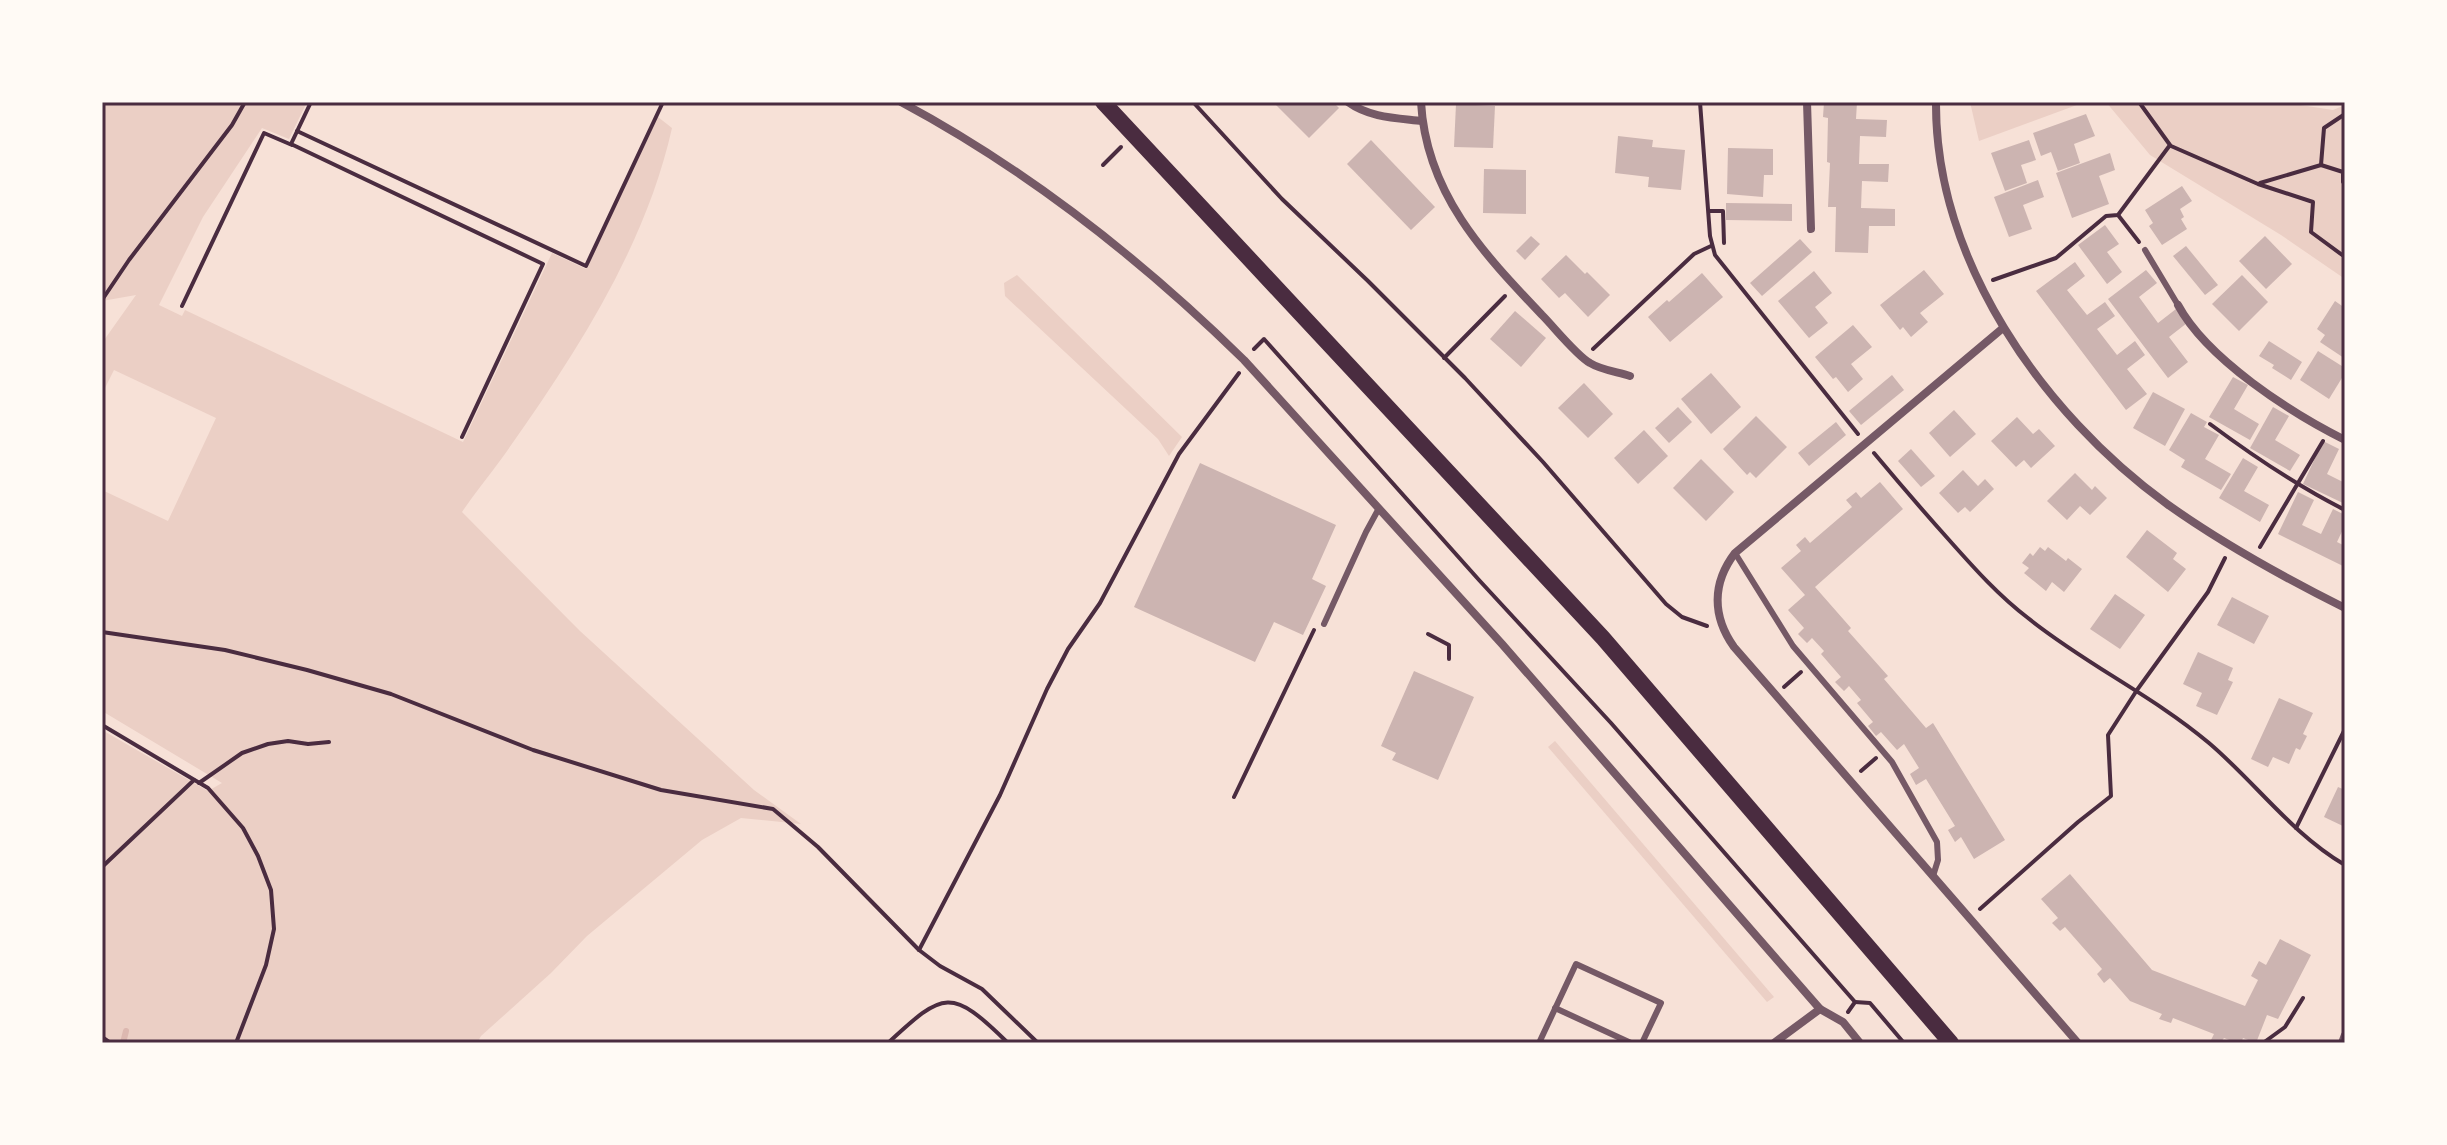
<svg xmlns="http://www.w3.org/2000/svg" width="2447" height="1145" font-family="'Playfair Display',serif">
  <style>
    .green { fill: #ebcfc5 }
    .lines { fill: none; stroke-linecap: round; stroke-linejoin: round }
    .stream { stroke: #dcb8b0; stroke-width: 6 }
    .building { fill: #ccb4b1 }
    .path { stroke: #4a2c40; stroke-width: 4 }
    .service { stroke: #755966; stroke-width: 6 }
    .minor { stroke: #755966; stroke-width: 8 }
    .secondary { stroke: #4a2c40; stroke-width: 16 }
    .neatline { fill: none; stroke: #4a2c40; stroke-width: 3 }
  </style>
  <rect width="100%" height="100%" fill="#f7e1d7"/>
  <g class="green">
    <path d="M102,102H307L289,139L262,128L203,217L159,305L182,316L185,310L463,442L552,253L586,269L658,117L672,128C645,249 573,358 502,458C489,476 474,494 462,512L580,631L754,790L801,824L741,818L702,840L587,936L551,973L481,1036L477,1043H102V730L208,791L222,783L102,711V490L168,521L216,418L114,370L102,394V343L136,295L102,301Z"/>
    <path d="M1970,102H2085L1979,141Z"/>
    <path d="M2106,102H2281L2333,110L2345,105V279L2281,235L2150,155Z"/>
    <path d="M1017,275L1182,437L1169,456L1158,439L1005,296L1004,283Z"/>
    <path d="M1555,741L1774,997L1767,1002L1548,747Z"/>
  </g>
  <g class="lines">
    <path class="stream" d="M123,1043L126,1031"/>
  </g>
  <g class="building">
    <path d="M1273,102H1333L1339,108L1309,138Z"/>
    <path d="M1824,102H1857L1856,119L1887,120L1886,137L1860,136L1859,164H1889L1888,182L1862,181L1861,208L1895,209V226H1869L1868,253L1835,252L1836,207H1828L1830,163L1827,162L1828,118L1823,117Z"/>
    <path d="M1456,104L1495,106L1493,148L1454,147Z"/>
    <path d="M2086,114L2095,136L2074,144L2080,163L2058,171L2051,152L2041,156L2033,133Z"/>
    <path d="M1618,136L1653,140L1652,147L1685,150L1681,190L1648,187L1649,177L1615,173Z"/>
    <path d="M1371,140L1435,207L1411,230L1347,164Z"/>
    <path d="M2029,140L2036,160L2021,165L2027,183L2005,191L1991,153Z"/>
    <path d="M1728,148L1773,149V175H1764L1763,197L1727,194Z"/>
    <path d="M2110,153L2115,170L2099,176L2109,204L2072,218L2056,173Z"/>
    <path d="M1484,169L1526,170V214L1483,213Z"/>
    <path d="M2038,180L2044,197L2023,205L2032,229L2009,237L1994,197Z"/>
    <path d="M2182,186L2192,201L2180,209L2184,217L2181,219L2187,229L2162,245L2149,226L2153,223L2145,210Z"/>
    <path d="M1726,203L1792,204V221L1726,220Z"/>
    <path d="M2105,225L2119,244L2107,252L2122,272L2107,284L2078,245Z"/>
    <path d="M1531,236L1540,244L1525,260L1516,251Z"/>
    <path d="M2265,236L2292,264L2266,289L2239,261Z"/>
    <path d="M1800,239L1812,252L1762,296L1750,283Z"/>
    <path d="M2186,246L2218,285L2205,295L2173,256Z"/>
    <path d="M1566,255L1585,274L1587,272L1610,295L1588,317L1565,293L1559,298L1541,279Z"/>
    <path d="M2075,262L2085,276L2067,290L2087,315L2105,302L2115,316L2097,329L2117,355L2135,341L2145,355L2127,369L2147,394L2126,410L2036,291Z"/>
    <path d="M1924,270L1944,294L1920,313L1928,322L1911,337L1903,327L1900,330L1880,305Z"/>
    <path d="M2146,270L2157,283L2139,297L2158,323L2176,309L2187,323L2169,337L2188,362L2168,378L2108,299Z"/>
    <path d="M1814,271L1832,293L1815,307L1828,323L1809,338L1778,301Z"/>
    <path d="M1702,273L1723,297L1670,342L1648,317L1667,300L1669,302Z"/>
    <path d="M2242,275L2268,302L2239,331L2212,304Z"/>
    <path d="M2335,301L2345,308L2344,358L2320,342L2325,335L2317,329Z"/>
    <path d="M1515,311L1546,338L1521,367L1490,339Z"/>
    <path d="M1853,325L1872,347L1851,364L1863,379L1848,392L1836,377L1833,379L1815,357Z"/>
    <path d="M2269,341L2302,362L2291,380L2272,368L2274,365L2259,356Z"/>
    <path d="M2318,351L2345,368V373L2329,399L2300,380Z"/>
    <path d="M1711,373L1741,407L1711,434L1681,399Z"/>
    <path d="M1892,375L1904,390L1861,425L1849,411Z"/>
    <path d="M2233,377L2248,385L2234,409L2259,424L2250,440L2209,417Z"/>
    <path d="M1584,383L1613,414L1588,438L1558,408Z"/>
    <path d="M2153,392L2185,409L2165,446L2133,428Z"/>
    <path d="M1678,407L1692,422L1669,443L1655,428Z"/>
    <path d="M2273,407L2289,416L2275,440L2300,455L2290,471L2250,448Z"/>
    <path d="M1954,410L1976,434L1950,457L1929,433Z"/>
    <path d="M2191,413L2207,422L2204,427L2219,435L2205,459L2231,474L2221,490L2181,467L2185,460L2169,450Z"/>
    <path d="M1756,416L1787,447L1756,478L1750,472L1747,475L1723,449Z"/>
    <path d="M2017,417L2033,434L2039,429L2055,446L2031,468L2024,460L2016,467L1991,441Z"/>
    <path d="M1836,422L1846,435L1809,466L1798,453Z"/>
    <path d="M1644,430L1668,456L1638,484L1614,458Z"/>
    <path d="M2323,441L2339,449L2327,474L2345,483V504L2303,484Z"/>
    <path d="M1911,449L1935,476L1921,487L1898,461Z"/>
    <path d="M2243,458L2258,467L2244,491L2269,505L2260,522L2219,498Z"/>
    <path d="M1701,459L1734,492L1706,521L1673,488Z"/>
    <path d="M1200,463L1336,525L1312,579L1326,586L1303,635L1274,622L1255,662L1134,607Z"/>
    <path d="M1963,470L1978,486L1985,479L1994,489L1970,512L1965,507L1958,513L1939,493Z"/>
    <path d="M2075,473L2092,490L2095,486L2107,498L2090,515L2080,506L2067,520L2047,501Z"/>
    <path d="M1880,482L1903,509L1815,587L1851,628L1848,631L1888,676L1884,679L1926,728L1933,723L2005,840L1974,859L1961,837L1955,842L1948,830L1955,826L1926,779L1916,785L1910,774L1919,768L1904,744L1897,750L1881,732L1876,736L1868,726L1873,722L1857,703L1861,700L1849,686L1844,691L1835,682L1841,677L1821,654L1824,651L1812,638L1807,643L1798,634L1804,628L1788,610L1805,595L1781,568L1801,551L1796,545L1805,537L1810,543L1852,507L1846,500L1856,492L1861,498Z"/>
    <path d="M2298,492L2314,500L2302,525L2321,534L2333,509L2345,515V525L2337,542L2345,546V567L2278,534Z"/>
    <path d="M2147,530L2177,553L2173,559L2186,569L2168,592L2126,557Z"/>
    <path d="M2040,547L2045,551L2048,547L2066,561L2068,558L2082,569L2064,592L2052,582L2046,591L2024,573L2029,568L2022,563L2030,553L2033,556Z"/>
    <path d="M2115,594L2145,615L2120,649L2090,629Z"/>
    <path d="M2232,597L2269,616L2254,644L2217,625Z"/>
    <path d="M2198,652L2233,668L2228,680L2233,682L2217,715L2196,706L2202,693L2183,684Z"/>
    <path d="M1414,671L1474,697L1438,780L1392,760L1396,753L1381,746Z"/>
    <path d="M2279,698L2313,713L2303,734L2307,736L2300,750L2296,748L2289,764L2273,757L2268,767L2251,759Z"/>
    <path d="M2338,787L2345,790V827L2324,817Z"/>
    <path d="M2070,874L2152,970L2245,1006L2258,980L2251,976L2259,961L2266,965L2280,939L2311,955L2278,1019L2267,1015L2256,1043L2243,1038L2241,1043H2237L2224,1038L2220,1043L2211,1040L2214,1034L2173,1018L2171,1023L2159,1019L2162,1014L2130,1001L2110,978L2104,983L2097,974L2102,969L2065,927L2060,931L2052,923L2058,918L2041,899Z"/>
  </g>
  <g class="lines">
    <g class="path">
      <path d="M311,102L291,144L543,264L462,437"/>
      <path d="M1193,102L1282,199L1368,281L1465,378L1543,462L1666,604L1682,617L1707,626"/>
      <path d="M1700,102L1710,236L1715,255L1858,434"/>
      <path d="M297,131L586,266L663,102"/>
      <path d="M2171,146L2258,184L2313,202L2311,232L2345,257"/>
      <path d="M1103,165L1121,147"/>
      <path d="M2321,165L2343,172V182L2345,183"/>
      <path d="M2260,183L2321,165L2324,128L2345,114"/>
      <path d="M1709,211H1723L1724,243"/>
      <path d="M2118,215L2139,242"/>
      <path d="M1993,280L2056,258L2106,216L2118,215L2170,145L2139,102"/>
      <path d="M102,300L129,260L232,125L245,102"/>
      <path d="M182,306L264,133L292,145"/>
      <path d="M1254,349L1264,339L1479,580L1611,723L1855,1002L1848,1012"/>
      <path d="M1593,349L1694,254L1711,246"/>
      <path d="M1444,358L1505,296"/>
      <path d="M2210,424C2253,456 2297,486 2345,510"/>
      <path d="M1874,453C1899,483 1924,512 1950,541C1974,568 1999,596 2028,618C2085,664 2152,695 2209,743C2255,782 2292,834 2345,865"/>
      <path d="M2260,547L2323,441"/>
      <path d="M102,632L225,650L307,670L391,694L533,750L661,790L773,809L818,847L919,950L940,966L982,989L1038,1043"/>
      <path d="M1428,634L1449,645V659"/>
      <path d="M1784,687L1801,672"/>
      <path d="M102,725L208,788L243,828L258,856L271,890L274,929L266,965L236,1043"/>
      <path d="M1861,771L1876,758"/>
      <path d="M199,783L242,753L268,744L288,741L308,744L329,742"/>
      <path d="M1234,797L1314,630"/>
      <path d="M2296,828L2345,729"/>
      <path d="M102,867L194,780"/>
      <path d="M1980,909L2078,822L2111,796L2108,735L2137,690L2208,592L2225,558"/>
      <path d="M919,950L1000,795L1047,689L1068,649L1100,603L1179,454L1239,373"/>
      <path d="M1855,1002L1870,1003L1904,1043"/>
      <path d="M102,1037L109,1042"/>
      <path d="M888,1043C944,991 951,987 1008,1043"/>
      <path d="M2263,1043L2285,1027L2303,998"/>
    </g>
    <g class="service">
      <path d="M2145,250L2178,305"/>
      <path d="M1735,553L1793,646L1892,762L1937,842L1938,860L1933,876"/>
      <path d="M1324,624L1366,532L1378,510"/>
      <path d="M1555,1008L1631,1043"/>
      <path d="M1539,1043L1576,964L1661,1003L1642,1043"/>
    </g>
    <g class="minor">
      <path d="M901,102C1028,170 1142,260 1244,360L1502,644L1820,1009L1843,1022L1860,1043"/>
      <path d="M1348,102C1370,118 1397,118 1422,121"/>
      <path d="M1421,102C1426,193 1483,253 1542,315C1554,327 1576,355 1590,363C1601,370 1618,372 1630,376"/>
      <path d="M1807,102L1811,229"/>
      <path d="M1936,102C1935,260 2042,413 2167,504C2223,544 2283,577 2345,608"/>
      <path d="M2178,305C2207,359 2291,413 2345,440"/>
      <path d="M2003,328L1735,553C1712,583 1712,616 1734,647L2078,1043"/>
      <path d="M1774,1043L1820,1009"/>
      <path d="M2342,1043L2345,1035"/>
    </g>
    <path class="secondary" d="M1103,102L1603,638L1951,1043"/>
  </g>
  <rect width="2447" height="1145" fill="none" stroke="#fffaf5" stroke-width="208"/>
  <rect x="104" y="104" width="2239" height="937" class="neatline"/>
</svg>
